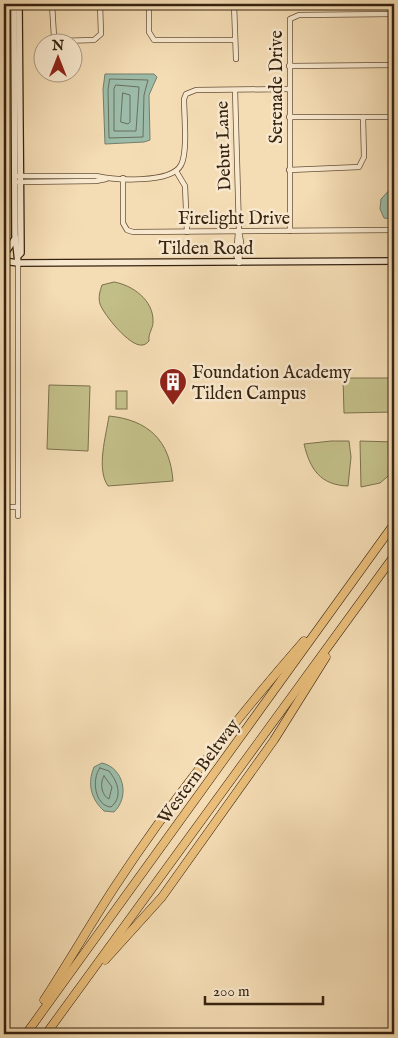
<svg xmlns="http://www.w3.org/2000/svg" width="398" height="1038" font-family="'IM FELL English',serif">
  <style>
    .green { fill: #c2be88; stroke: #7c704c }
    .water { fill: #9cbca9; stroke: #737e6b }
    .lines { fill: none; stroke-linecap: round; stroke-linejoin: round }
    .shore { stroke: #696f5c; stroke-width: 1 }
    .street-casing { stroke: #665038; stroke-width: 6 }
    .secondary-casing { stroke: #36220f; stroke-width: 8 }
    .highway-casing { stroke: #36220f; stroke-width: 9 }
    .street { stroke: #f8e8ce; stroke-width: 4.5 }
    .secondary { stroke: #f8e8ce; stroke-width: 5.5 }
    .highway { stroke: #eabe7a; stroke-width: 8 }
    .labels { text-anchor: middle; stroke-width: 5; stroke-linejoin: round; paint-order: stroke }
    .street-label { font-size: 18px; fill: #36220f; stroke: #f8e8ce }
    .poi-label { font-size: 18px; fill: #36220f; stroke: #f8e8ce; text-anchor: start }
  </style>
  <rect width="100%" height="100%" fill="#f4dcb4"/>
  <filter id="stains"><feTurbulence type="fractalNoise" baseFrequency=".004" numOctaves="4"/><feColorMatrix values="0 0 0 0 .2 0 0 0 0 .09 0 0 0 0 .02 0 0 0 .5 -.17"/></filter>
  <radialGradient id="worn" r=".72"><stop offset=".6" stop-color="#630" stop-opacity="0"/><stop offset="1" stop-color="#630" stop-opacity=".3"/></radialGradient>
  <g class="green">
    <path d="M114,282C132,285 154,300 153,322C153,329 148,333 149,341C147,343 145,345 142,345C130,347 104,315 100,304C98,297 100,291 102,285Z"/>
    <path d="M343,378H394V412L344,413Z"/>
    <path d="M49,385L90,386L88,451L47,449Z"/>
    <rect x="116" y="391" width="11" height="18"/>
    <path d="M109,416C148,420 170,440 173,481L108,486C96,469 106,436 109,416Z"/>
    <path d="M331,441H349L351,457L348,486C320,485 310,469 304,444Z"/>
    <path d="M360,441L394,442V471L380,483L361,487Z"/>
  </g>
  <g class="water">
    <path d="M105,74H154L157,77L149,95L150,140L144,142L105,144L103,89Z"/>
    <path d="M394,185V219L384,218L380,209L381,199Z"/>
    <path d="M102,763C124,768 130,797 114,812L104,811C91,799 87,784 94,767Z"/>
  </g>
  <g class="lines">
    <g class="shore">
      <path d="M110,79L148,80L144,95L143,137L109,138L108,90Z"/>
      <path d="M116,85L139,87L136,131H114V89Z"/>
      <path d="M123,93L130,95V122L128,124L121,122Z"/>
      <path d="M100,768L109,771C118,782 123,797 111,807C95,806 91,779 100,768Z"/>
      <path d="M104,776L112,787L109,799C102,796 99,783 104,776Z"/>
    </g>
    <defs>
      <g id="street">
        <path d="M52,4L54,37L59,41L94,40L101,34L100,4"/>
        <path d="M149,4V32L154,40H235"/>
        <path d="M234,4L236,59"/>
        <path d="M289,66L394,65"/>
        <path d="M235,90L239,231L241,242L239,263"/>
        <path d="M289,117H394"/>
        <path d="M289,170L359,167L364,157L363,117"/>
        <path d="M176,171L185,186L187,232"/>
        <path d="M18,176H96C114,180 171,184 181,165C188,152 184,115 184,99L186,94L196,90L289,89"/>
        <path d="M123,178V223L127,230L133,232L394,230"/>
        <path d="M19,182L96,181L106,179"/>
        <path d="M290,231V19L299,15L394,14"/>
        <path d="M238,233L236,255L239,263"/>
        <path d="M4,507H18"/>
        <path d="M18,516V263"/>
      </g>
      <g id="secondary">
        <path d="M14,4L15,235L18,263"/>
        <path d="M4,255L14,240"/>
        <path d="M18,256L21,253L19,4"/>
        <path d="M4,261L18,263L394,261"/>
      </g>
      <g id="highway">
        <path d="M105,960L162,897L274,740L326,657"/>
        <path d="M44,1000C68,963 90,925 114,888C171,801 236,719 304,641"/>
        <path d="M26,1034L394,524"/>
        <path d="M46,1034L394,556"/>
      </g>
    </defs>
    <use href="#street" class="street-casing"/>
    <use href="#secondary" class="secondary-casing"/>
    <use href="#highway" class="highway-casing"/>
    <use href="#street" class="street"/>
    <use href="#secondary" class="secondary"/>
    <use href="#highway" class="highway"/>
  </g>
  <defs>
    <symbol id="building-pin" viewBox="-11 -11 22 30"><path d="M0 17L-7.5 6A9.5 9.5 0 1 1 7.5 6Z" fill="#8f2418" stroke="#f8e8ce"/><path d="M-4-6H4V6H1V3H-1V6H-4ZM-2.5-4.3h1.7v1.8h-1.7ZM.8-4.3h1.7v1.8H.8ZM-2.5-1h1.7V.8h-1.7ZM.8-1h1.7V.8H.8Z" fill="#fff"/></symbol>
  </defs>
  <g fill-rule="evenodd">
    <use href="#building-pin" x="157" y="366" width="32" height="43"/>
  </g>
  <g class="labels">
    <g class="street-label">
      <text transform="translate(276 87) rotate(-90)" y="6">Serenade Drive</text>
      <text transform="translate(223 146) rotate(-92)" y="6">Debut Lane</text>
      <text x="234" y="224">Firelight Drive</text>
      <text x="206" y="254">Tilden Road</text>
      <text transform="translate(198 771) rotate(-54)" y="6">Western Beltway</text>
    </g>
    <g class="poi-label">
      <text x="192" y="378">Foundation Academy<tspan x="192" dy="21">Tilden Campus</tspan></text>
    </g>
  </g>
  <rect width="398" height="1038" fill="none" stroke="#f4dcb4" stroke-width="20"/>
  <rect x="5" y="5" width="388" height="1028" fill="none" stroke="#36220f" stroke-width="2.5"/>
  <rect x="10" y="10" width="378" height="1018" fill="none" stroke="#36220f"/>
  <g transform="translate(58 58)"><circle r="24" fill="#f8e8ce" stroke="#aa9982"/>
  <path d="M0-4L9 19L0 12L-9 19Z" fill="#8f2418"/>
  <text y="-8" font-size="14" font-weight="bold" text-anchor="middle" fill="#36220f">N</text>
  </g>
  <path d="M205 996v8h118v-8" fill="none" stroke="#36220f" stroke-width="2.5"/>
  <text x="213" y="996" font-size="15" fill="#36220f" stroke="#f8e8ce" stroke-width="4" paint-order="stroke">200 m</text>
  <rect width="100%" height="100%" filter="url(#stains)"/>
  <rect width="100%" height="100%" fill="url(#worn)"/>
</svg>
